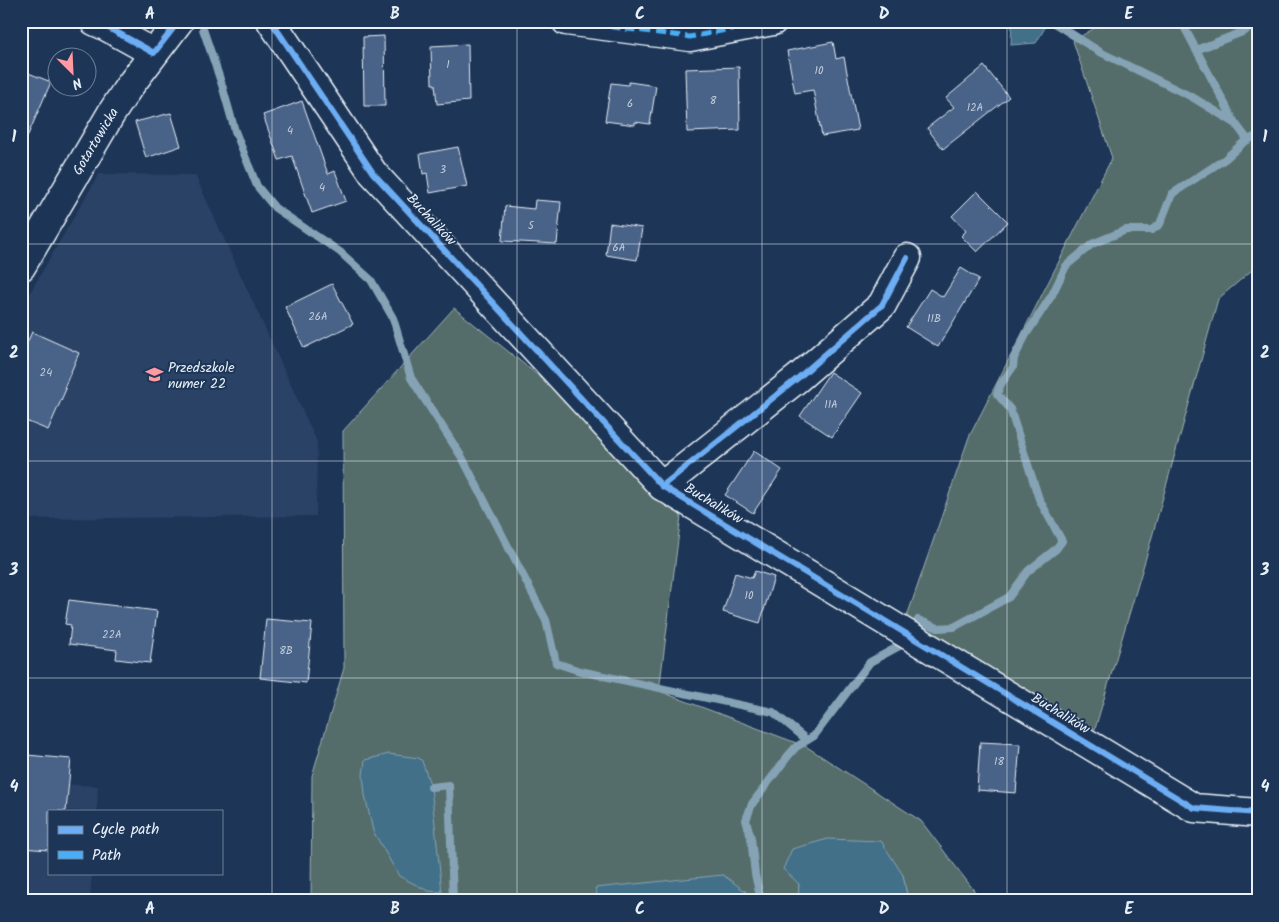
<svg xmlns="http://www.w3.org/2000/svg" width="1279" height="922" font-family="Kalam,sans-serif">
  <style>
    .built { fill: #2a4266 }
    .green { fill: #546d6a; stroke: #9eafb1 }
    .water { fill: #436f89; stroke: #85a3b5 }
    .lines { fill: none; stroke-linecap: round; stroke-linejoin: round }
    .stream { stroke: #85a3b5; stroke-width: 8 }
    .building { fill: #4a6288; stroke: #e8f1f8 }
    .minor-casing { stroke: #e8f1f8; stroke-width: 31 }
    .minor { stroke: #1d3557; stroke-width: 28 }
    .quiet { stroke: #49aef6; stroke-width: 5; stroke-dasharray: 10 5; stroke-linecap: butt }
    .cycleway-casing { stroke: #1d3557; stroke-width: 9 }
    .cycleway { stroke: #6dadf4; stroke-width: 6 }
    .grid { fill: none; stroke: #e8f1f8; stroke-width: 1; stroke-opacity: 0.55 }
    .labels { text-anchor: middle; stroke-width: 4; stroke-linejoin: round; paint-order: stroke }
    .number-label { font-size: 11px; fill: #c0cddc }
    .street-label { font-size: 14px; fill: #e8f1f8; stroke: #1d3557 }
    .poi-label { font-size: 14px; fill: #e8f1f8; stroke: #1d3557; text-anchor: start }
    .neatline { fill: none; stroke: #e8f1f8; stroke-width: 2 }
    .grid-label { font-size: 16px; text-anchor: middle; font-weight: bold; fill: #e8f1f8 }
  </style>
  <rect width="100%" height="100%" fill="#1d3557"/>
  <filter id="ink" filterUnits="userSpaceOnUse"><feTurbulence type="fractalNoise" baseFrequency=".02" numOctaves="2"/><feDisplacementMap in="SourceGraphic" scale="10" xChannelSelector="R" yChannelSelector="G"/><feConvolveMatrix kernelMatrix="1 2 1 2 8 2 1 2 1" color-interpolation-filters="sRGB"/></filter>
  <g filter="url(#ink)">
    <g class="built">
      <path d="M99,174L195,175L317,442L316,516L21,519V308Z"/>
      <path d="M21,782L98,786L97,811H49V873H92L90,901H21Z"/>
    </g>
    <g class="green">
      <path d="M1106,21H1258V265L1218,299L1150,544L1095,729L905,622L969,437L1112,158L1073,41Z"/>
      <path d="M454,308L550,385L681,516L659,691L807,747L921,821L976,893V901H908L903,875L799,884L798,901H311L312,776L344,668L343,431Z"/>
    </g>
    <g class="water">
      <path d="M1012,21H1049L1036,43L1011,45Z"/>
      <path d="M389,754L419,758L422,761L431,787L442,892L428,891L399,876L373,831L365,795L363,775L365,760Z"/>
      <path d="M828,839L881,841L903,875L908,901H798L799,884L783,869L792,849Z"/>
      <path d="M723,875L749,894L751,901H599L595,888Z"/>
    </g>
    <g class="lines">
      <g class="stream">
        <path d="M1051,21L1100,52L1192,97L1235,123L1248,140"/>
        <path d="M1181,21L1234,121"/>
        <path d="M203,29L222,85L235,131L257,186L275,208L340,252L371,280L393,318L411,378L463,459L546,620L556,663L580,671L773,712L807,740"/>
        <path d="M1196,50L1245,31L1256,21"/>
        <path d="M918,620L938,628L954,627L1009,597L1028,571L1056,549L1062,541L1039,499L1010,409L997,394L1001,384L1013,367L1014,358L1027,333L1052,295L1066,266L1092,244L1126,230H1152L1160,224L1172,194L1225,159L1244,142L1258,135"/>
        <path d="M431,787L449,785L453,901"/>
        <path d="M761,901L755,874L751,838L746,820L752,804L788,756L796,747L814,736L870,662L905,643"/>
      </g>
    </g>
    <g class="building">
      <path d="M384,36L385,106H364L363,37Z"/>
      <path d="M833,42L836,59L844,57L858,130L822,136L813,90L795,93L787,51Z"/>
      <path d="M468,44L469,101L437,104L435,84H432L431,46Z"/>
      <path d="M984,66L1009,97L943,149L927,128L954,107L946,98Z"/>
      <path d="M739,67L740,130L687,132L685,69Z"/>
      <path d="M21,70L51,82L21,151Z"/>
      <path d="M629,82L656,86L650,124L635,122V125L605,121L611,83L628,85Z"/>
      <path d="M302,101L328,174L335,171L346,201L312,213L292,156L279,160L263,115Z"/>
      <path d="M171,113L181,146L146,158L135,122Z"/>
      <path d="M458,147L467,186L430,193L427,173L423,174L420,154Z"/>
      <path d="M977,191L1008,222L977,252L961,236L966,231L952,216Z"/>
      <path d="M535,200L561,202L557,244L502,241L505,206L534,209Z"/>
      <path d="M610,223L642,228L637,260L606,255Z"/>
      <path d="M961,268L979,279L938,347L906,327L930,289L943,297Z"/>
      <path d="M332,284L353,324L304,348L285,307Z"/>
      <path d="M32,332L79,353L64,388L66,389L48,430L21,419V356Z"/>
      <path d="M830,372L862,393L832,437L800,416Z"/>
      <path d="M754,451L782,470L753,513L725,495Z"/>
      <path d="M755,571L774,577L760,623L723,612L735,573L752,578Z"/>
      <path d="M69,600L157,611L150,663L116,659L117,650L69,644L71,625L65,624Z"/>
      <path d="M266,619L312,623L306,683L260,678Z"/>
      <path d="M980,742L1020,744L1016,793L977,790Z"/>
      <path d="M27,755L71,759L66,811H49V850L21,848V796L23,797Z"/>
    </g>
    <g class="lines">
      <defs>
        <g id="minor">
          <path d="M94,21L107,27L154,53"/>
          <path d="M271,21L373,173L662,486L1194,808L1258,813"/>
          <path d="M566,21L690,37L773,21"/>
          <path d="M21,267L111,114L128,88L179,21"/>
          <path d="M662,486L798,378L882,305L907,258"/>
        </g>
      </defs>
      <use href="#minor" class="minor-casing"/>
      <use href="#minor" class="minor"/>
      <path class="quiet" d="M566,21L690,37L773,21"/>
      <defs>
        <g id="cycleway">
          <path d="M94,21L107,27L154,53L179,21"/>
          <path d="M271,21L373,173L662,486L1194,808L1258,813"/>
          <path d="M662,486L798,378L882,305L907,258"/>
        </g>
      </defs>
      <use href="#cycleway" class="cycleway-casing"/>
      <use href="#cycleway" class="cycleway"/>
    </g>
  </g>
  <path class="grid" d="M272,21V901M517,21V901M762,21V901M1007,21V901M21,244H1258M21,461H1258M21,678H1258"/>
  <defs>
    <symbol id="school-bare" viewBox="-9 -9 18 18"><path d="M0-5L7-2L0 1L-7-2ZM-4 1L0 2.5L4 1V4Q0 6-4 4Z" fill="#ff9aa2" stroke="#1d3557" stroke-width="2.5" paint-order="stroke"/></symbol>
  </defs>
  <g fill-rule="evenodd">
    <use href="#school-bare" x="142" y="362" width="25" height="25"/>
  </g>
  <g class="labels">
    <g class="number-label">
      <text x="448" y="68">1</text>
      <text x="819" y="74">10</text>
      <text x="713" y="104">8</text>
      <text x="630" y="107">6</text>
      <text x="975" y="111">12A</text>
      <text x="290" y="134">4</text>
      <text x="443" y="173">3</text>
      <text x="322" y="191">4</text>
      <text x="531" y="229">5</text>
      <text x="619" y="251">6A</text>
      <text x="318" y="320">26A</text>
      <text x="934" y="322">11B</text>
      <text x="46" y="376">24</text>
      <text x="831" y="408">11A</text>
      <text x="749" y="599">10</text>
      <text x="112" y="638">22A</text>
      <text x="286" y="654">8B</text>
      <text x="999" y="765">18</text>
    </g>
    <g class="street-label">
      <text transform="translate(95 141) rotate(-59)" y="5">Gotartowicka</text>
      <text transform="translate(432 219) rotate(47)" y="5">Buchalików</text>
      <text transform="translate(714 503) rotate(31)" y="5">Buchalików</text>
      <text transform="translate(1061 713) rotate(31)" y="5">Buchalików</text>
    </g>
    <g class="poi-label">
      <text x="168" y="372">Przedszkole<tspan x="168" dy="16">numer 22</tspan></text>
    </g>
  </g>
  <rect width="1279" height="922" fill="none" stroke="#1d3557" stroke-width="55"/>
  <rect x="48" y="810" width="175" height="65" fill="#1d3557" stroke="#6e8097"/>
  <rect x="58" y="826" width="25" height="8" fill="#6dadf4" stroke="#6e8097"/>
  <text x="92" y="834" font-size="15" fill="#e8f1f8">Cycle path</text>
  <rect x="58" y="851" width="25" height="8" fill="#49aef6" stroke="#6e8097"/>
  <text x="92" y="860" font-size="15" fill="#e8f1f8">Path</text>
  <g transform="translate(72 72) rotate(156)"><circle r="24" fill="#1d3557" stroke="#6e8097"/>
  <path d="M0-4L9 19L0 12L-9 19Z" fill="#ff9aa2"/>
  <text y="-8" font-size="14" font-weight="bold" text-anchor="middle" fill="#e8f1f8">N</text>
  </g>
  <rect x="28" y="28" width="1224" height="866" class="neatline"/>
  <g class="grid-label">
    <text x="150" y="19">A</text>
    <text x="395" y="19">B</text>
    <text x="640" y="19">C</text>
    <text x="884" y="19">D</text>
    <text x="1129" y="19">E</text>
    <text x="14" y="142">1</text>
    <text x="1265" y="142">1</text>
    <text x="14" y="358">2</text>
    <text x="1265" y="358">2</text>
    <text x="14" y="575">3</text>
    <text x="1265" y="575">3</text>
    <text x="14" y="792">4</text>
    <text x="1265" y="792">4</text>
    <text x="150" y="914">A</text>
    <text x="395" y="914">B</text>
    <text x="640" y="914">C</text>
    <text x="884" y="914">D</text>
    <text x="1129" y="914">E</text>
  </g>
</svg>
